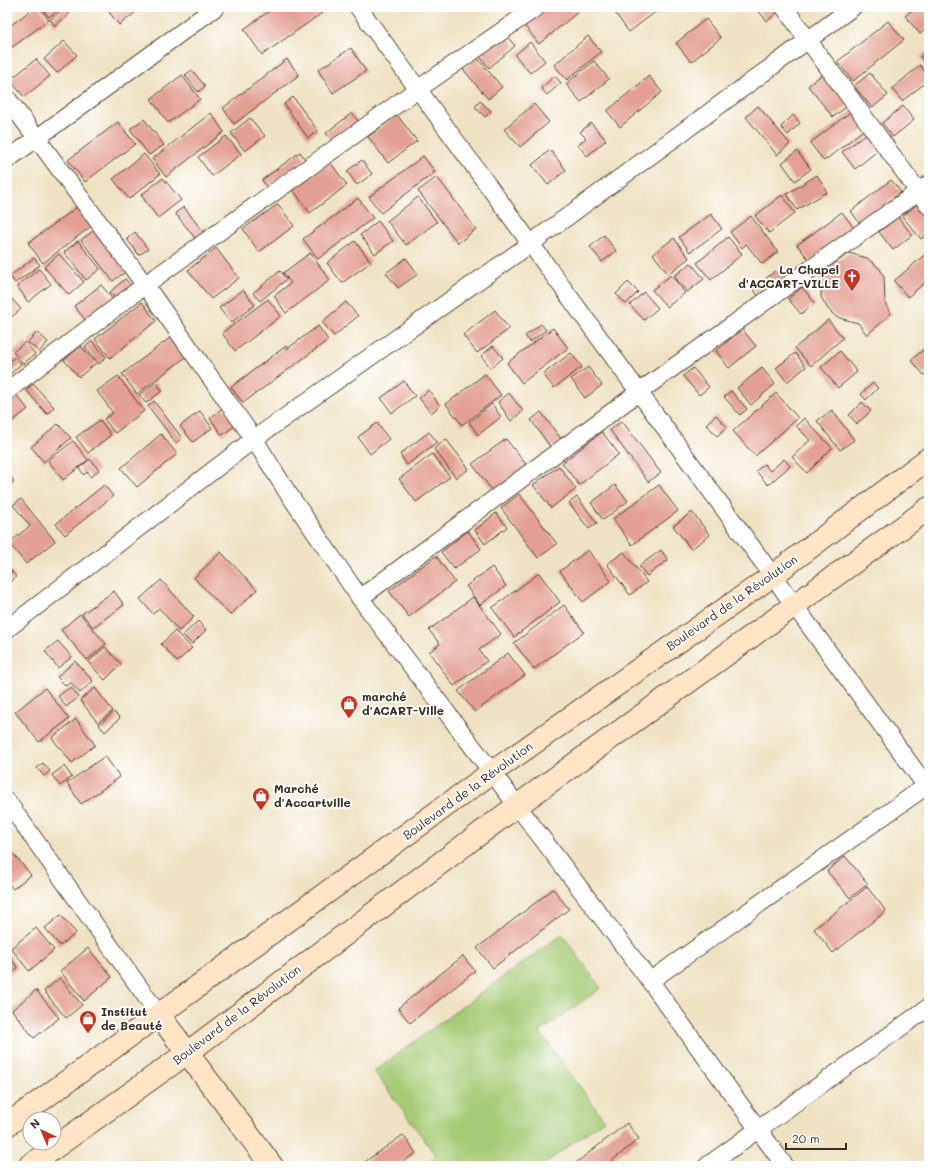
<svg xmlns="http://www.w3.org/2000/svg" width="936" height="1173" font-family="Mali,sans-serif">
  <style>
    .green { fill: #a6cb76; stroke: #707a4a }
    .building { fill: #e39f92 }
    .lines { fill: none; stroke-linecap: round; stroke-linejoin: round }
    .street-casing { stroke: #564637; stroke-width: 19 }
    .secondary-casing { stroke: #564637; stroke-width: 24 }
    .street { stroke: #fff; stroke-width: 17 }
    .secondary { stroke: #ffe4c6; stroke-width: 22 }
    .labels { text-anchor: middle; stroke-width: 4; stroke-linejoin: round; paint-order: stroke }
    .poi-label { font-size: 12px; font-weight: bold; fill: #3b2a1e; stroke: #fff; text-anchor: start }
    .street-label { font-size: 12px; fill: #3b2a1e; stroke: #fff }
  </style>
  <rect width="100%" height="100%" fill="#fff"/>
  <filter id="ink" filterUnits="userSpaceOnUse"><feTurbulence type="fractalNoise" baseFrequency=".025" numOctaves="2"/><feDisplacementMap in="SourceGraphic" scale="8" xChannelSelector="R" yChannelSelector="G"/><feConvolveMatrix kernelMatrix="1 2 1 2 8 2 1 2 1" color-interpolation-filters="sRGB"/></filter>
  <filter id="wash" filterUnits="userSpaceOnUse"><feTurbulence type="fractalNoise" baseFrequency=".012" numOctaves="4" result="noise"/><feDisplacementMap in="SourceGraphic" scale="16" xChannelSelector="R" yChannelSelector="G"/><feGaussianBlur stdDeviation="0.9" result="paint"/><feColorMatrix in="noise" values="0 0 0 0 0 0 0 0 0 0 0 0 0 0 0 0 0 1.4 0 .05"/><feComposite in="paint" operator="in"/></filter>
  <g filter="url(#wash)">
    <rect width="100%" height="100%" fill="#efe2c3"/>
    <path class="green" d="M562,934L601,988L540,1032L604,1120L541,1166H422L436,1156L374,1071Z"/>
    <g id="blocks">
      <g class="building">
        <path d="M35,7H39L49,20L7,51V28Z"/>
        <path d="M41,7H63L49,17Z"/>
        <path d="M65,7L70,13L55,26L50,20Z"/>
        <path d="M108,7H132L136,12L119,25L106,8Z"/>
        <path d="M275,7H318L322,13L262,55L244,29Z"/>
        <path d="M545,7H584L539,44L524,25Z"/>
        <path d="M618,7H622L625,10L629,7H662L629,32L613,10Z"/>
        <path d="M755,7H775L779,11L767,21Z"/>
        <path d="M916,7H927L929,9V26L920,34L905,16Z"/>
        <path d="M706,19L721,38L691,62L676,43Z"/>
        <path d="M888,21L904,40L853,81L837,62Z"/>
        <path d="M506,35L515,46L489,68L480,57Z"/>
        <path d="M588,36L601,52L567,80L554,65Z"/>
        <path d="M64,41L77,55L57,73L44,59Z"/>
        <path d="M530,42L545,61L530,73L515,55Z"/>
        <path d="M351,48L366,71L333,93L318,70Z"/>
        <path d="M929,49V68L920,57Z"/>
        <path d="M477,58L502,87L488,99L463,69Z"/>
        <path d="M36,59L50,76L24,97L10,80Z"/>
        <path d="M287,59L299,75L234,124L223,108Z"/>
        <path d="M594,61L609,79L581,102L566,84Z"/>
        <path d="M920,65L929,77V80L902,101L892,89Z"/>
        <path d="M192,70L205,86L198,92L185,75Z"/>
        <path d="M825,72L850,104L833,117L808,86Z"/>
        <path d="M870,73L888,95L872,108L854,86Z"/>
        <path d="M182,75L200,99L168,123L151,99Z"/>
        <path d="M555,76L561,83L547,95L541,88Z"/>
        <path d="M649,76L662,92L620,127L607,111Z"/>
        <path d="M293,97L318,131L308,138L284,104Z"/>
        <path d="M480,101L491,111L485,117L475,107Z"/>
        <path d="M534,104L549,122L520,147L504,129Z"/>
        <path d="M758,106L790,144L777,155L746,117Z"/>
        <path d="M903,106L914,120L893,137L882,123Z"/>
        <path d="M853,110L866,128L824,161L810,143Z"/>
        <path d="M211,113L224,132L166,177L152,159Z"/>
        <path d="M352,113L358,121L332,141L326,133Z"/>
        <path d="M397,115L417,141L388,163L368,137Z"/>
        <path d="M793,115L800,123L788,135L781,127Z"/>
        <path d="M250,118L265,136L245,151L231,133Z"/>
        <path d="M144,119L164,145L149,155L130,129Z"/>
        <path d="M118,122L135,144L85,182L68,160Z"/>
        <path d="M591,123L606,140L587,156L578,145L586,138L580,132Z"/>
        <path d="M869,132L881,148L855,169L842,152Z"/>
        <path d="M226,136L241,154L212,176L198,157Z"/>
        <path d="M550,150L566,170L548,185L532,165Z"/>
        <path d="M797,151L811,169L795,181L782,163Z"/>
        <path d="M300,152L305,159L267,187L262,180Z"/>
        <path d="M144,154L160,174L129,199L113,179Z"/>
        <path d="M423,156L435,172L381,213L369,197Z"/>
        <path d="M362,160L372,174L357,185L347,171Z"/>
        <path d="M330,162L347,185L310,213L293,190Z"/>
        <path d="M817,175L827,192L797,210L787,194Z"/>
        <path d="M437,177L476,229L458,243L418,191Z"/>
        <path d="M163,178L181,200L158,218L141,195Z"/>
        <path d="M891,180L901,192L860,224L851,211Z"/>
        <path d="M782,195L795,213L769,233L755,216Z"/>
        <path d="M418,197L437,222L406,245L387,221Z"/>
        <path d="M358,198L373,218L318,259L303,239Z"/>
        <path d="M919,203L929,216V233L921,239L902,216Z"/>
        <path d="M278,204L294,226L259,252L243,229Z"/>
        <path d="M80,205L94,224L43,263L28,243Z"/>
        <path d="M184,207L204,233L196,239L175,213Z"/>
        <path d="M842,212L854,228L810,261L797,245Z"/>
        <path d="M711,214L722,229L690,252L679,237Z"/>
        <path d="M751,216L778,252L762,264L746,244L742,248L730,232Z"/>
        <path d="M898,217L912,235L893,250L879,232Z"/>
        <path d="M378,221L393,241L375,254L360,235Z"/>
        <path d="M97,228L128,270L113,281L81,240Z"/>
        <path d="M135,232L148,249L139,255L127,239Z"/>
        <path d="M604,235L616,251L602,262L590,247Z"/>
        <path d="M728,237L742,254L711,280L697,263Z"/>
        <path d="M674,238L689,258L668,274L653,254Z"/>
        <path d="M78,241L100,269L86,280L64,252Z"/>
        <path d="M355,241L371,262L342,283L327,263Z"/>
        <path d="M216,248L239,278L211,299L188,270Z"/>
        <path d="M929,251V279L908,297L894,281Z"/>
        <path d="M310,253L330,280L286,313L274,296L291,283L283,273Z"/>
        <path d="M849,253L867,258L880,269L884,277L885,303L891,314L867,335L858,323L836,317L828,309L821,297L822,272Z"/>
        <path d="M59,254L84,282L69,295L44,267Z"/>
        <path d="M34,258L40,265L15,283L10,276Z"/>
        <path d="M406,258L418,274L398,288L386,273Z"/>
        <path d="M691,263L704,279L687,292L674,276Z"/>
        <path d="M39,269L51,284L28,302L17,286Z"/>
        <path d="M280,271L287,279L260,301L253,293Z"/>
        <path d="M775,271L782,279L760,298L753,289Z"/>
        <path d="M671,275L685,293L667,307L652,290Z"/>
        <path d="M125,279L133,288L119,302L110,292Z"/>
        <path d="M628,282L638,292L626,304L616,294Z"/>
        <path d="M101,285L114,300L87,322L74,306Z"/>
        <path d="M802,287L815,303L801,314L788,299Z"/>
        <path d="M243,290L255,305L231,323L219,308Z"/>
        <path d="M644,292L658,308L644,320L630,305Z"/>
        <path d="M7,294L21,309L8,320L7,319Z"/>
        <path d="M268,299L281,316L235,351L222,333Z"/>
        <path d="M142,302L156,321L110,358L95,339Z"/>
        <path d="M346,302L358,316L334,336L322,322Z"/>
        <path d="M495,310L509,329L477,353L463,335Z"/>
        <path d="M828,320L843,338L811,366L795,348Z"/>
        <path d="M541,324L546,330L530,342L525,336Z"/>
        <path d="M318,326L328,340L243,403L231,387L286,346L287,349Z"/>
        <path d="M553,328L568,348L522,383L507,363Z"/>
        <path d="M742,329L756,346L729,368L716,351Z"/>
        <path d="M37,332L48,342L39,352L28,342Z"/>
        <path d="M171,337L186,357L137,394L122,374Z"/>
        <path d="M92,341L106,357L99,364L85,347Z"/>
        <path d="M25,342L35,354L23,364L13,352Z"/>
        <path d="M929,345V370L924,375L911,360Z"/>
        <path d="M81,346L96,363L79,377L64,360Z"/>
        <path d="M493,346L503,358L491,368L481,356Z"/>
        <path d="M840,351L857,372L838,388L821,367Z"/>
        <path d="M571,353L582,367L554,388L543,374Z"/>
        <path d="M795,353L806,367L787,382L776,368Z"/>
        <path d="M14,357L21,364L7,377V364Z"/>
        <path d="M588,367L602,385L585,398L571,379Z"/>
        <path d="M693,368L709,387L699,395L683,376Z"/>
        <path d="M762,368L775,384L751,405L737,388Z"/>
        <path d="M485,374L501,395L462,425L446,404Z"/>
        <path d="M118,376L144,411L115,433L104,419L113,413L97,391Z"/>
        <path d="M404,381L415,396L392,413L381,398Z"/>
        <path d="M156,382L162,391L146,403L139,395Z"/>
        <path d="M873,383L878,388L866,400L861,394Z"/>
        <path d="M33,384L54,407L47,414L26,390Z"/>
        <path d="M429,390L440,406L431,413L419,398Z"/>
        <path d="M731,391L747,409L740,415L724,397Z"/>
        <path d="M14,392L28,409L7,426V398Z"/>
        <path d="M509,393L523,411L511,421L498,402Z"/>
        <path d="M776,393L798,418L755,456L733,431Z"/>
        <path d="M154,401L182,438L176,443L148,406Z"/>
        <path d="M862,402L871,411L857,424L849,415Z"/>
        <path d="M492,404L501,417L478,435L469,422Z"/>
        <path d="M223,408L236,425L222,435L210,418Z"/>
        <path d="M832,410L854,440L840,450L817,421Z"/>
        <path d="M200,411L212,428L193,442L180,426Z"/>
        <path d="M541,412L562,440L551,448L531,420Z"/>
        <path d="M716,415L727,427L717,436L706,424Z"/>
        <path d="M804,418L832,448L807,473L792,457L810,440L796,426Z"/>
        <path d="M100,420L111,435L88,453L76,437Z"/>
        <path d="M622,421L661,473L648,482L610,430Z"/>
        <path d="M377,423L389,439L370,454L358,437Z"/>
        <path d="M58,424L71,438L44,462L31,447Z"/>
        <path d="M429,432L437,442L407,465L400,454Z"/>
        <path d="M602,432L619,454L579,485L562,463Z"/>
        <path d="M161,434L177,454L137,487L121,468Z"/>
        <path d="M446,439L469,469L456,478L434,449Z"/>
        <path d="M506,439L528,467L494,493L472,464Z"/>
        <path d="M73,441L88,460L63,480L48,461Z"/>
        <path d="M432,454L450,477L416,502L399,479Z"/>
        <path d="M90,459L99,470L91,477L87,472L84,475L79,468Z"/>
        <path d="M784,459L790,466L768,485L756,471L764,464L770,471Z"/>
        <path d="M559,466L576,489L551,508L533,485Z"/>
        <path d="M7,472L14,481L7,487Z"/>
        <path d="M104,485L113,496L65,535L56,524Z"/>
        <path d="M615,485L628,501L603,520L591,503Z"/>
        <path d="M659,485L678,511L632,545L613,519Z"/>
        <path d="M519,494L557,544L538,558L501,508Z"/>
        <path d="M577,497L597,523L589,529L569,503Z"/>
        <path d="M21,499L55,541L26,564L9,543L30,526L13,505Z"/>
        <path d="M692,512L710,535L691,549L673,526Z"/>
        <path d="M496,513L507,527L485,544L475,530Z"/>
        <path d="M468,531L481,549L454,569L441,552Z"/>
        <path d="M588,550L611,581L583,602L560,571Z"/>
        <path d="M661,550L668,560L647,576L639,566Z"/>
        <path d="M221,552L257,590L230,615L194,578Z"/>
        <path d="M624,552L647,582L630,595L607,564Z"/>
        <path d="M436,556L455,582L409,617L389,591Z"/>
        <path d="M7,566L16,577L7,584Z"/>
        <path d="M492,567L506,586L480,605L466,586Z"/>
        <path d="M539,573L560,602L514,637L492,608Z"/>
        <path d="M161,580L194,617L179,631L159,608L153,614L140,599Z"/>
        <path d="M114,591L124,605L93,627L82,614Z"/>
        <path d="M473,597L501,634L479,650L487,661L454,686L429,652L440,644L429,630Z"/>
        <path d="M564,605L584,632L534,669L514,643Z"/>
        <path d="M80,614L106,644L87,660L61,630Z"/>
        <path d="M198,621L206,630L192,644L183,635Z"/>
        <path d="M175,631L192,648L177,662L161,644Z"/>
        <path d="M58,641L72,657L58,668L45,651Z"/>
        <path d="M105,647L121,664L105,680L88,662Z"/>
        <path d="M508,653L525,675L475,712L458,691Z"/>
        <path d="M75,661L93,681L80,693L70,682L66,686L57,677Z"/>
        <path d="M71,687L79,697L66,707L58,696Z"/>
        <path d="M45,688L69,719L39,742L15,712Z"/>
        <path d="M95,688L113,711L98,723L80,700Z"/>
        <path d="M114,712L120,718L105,732L99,725Z"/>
        <path d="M76,719L95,745L72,763L52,738Z"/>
        <path d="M105,756L120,777L81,804L67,783Z"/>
        <path d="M43,763L50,771L44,776L37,768Z"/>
        <path d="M64,766L72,777L60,786L52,775Z"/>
        <path d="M12,852L31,875L13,889L7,882V857Z"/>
        <path d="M845,856L868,884L850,898L827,871Z"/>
        <path d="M867,887L886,911L833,953L814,929Z"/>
        <path d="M553,889L569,909L493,968L477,948Z"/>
        <path d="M61,915L76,933L60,946L45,928Z"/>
        <path d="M36,928L54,950L29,971L11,948Z"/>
        <path d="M88,948L112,977L84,1001L60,971Z"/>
        <path d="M7,953L18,968L7,977Z"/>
        <path d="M463,956L475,971L410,1023L398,1008Z"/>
        <path d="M60,978L82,1005L66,1018L44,991Z"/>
        <path d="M36,990L59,1018L34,1038L12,1010Z"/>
        <path d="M627,1123L639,1139L605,1166H572Z"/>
        <path d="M403,1135L416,1153L397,1166H359Z"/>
      </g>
    </g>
  </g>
  <g filter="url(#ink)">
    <use href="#blocks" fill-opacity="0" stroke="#564637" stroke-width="1"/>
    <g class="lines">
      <defs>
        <g id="street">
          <path d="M358,7L929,790"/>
          <path d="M784,7L929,206"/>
          <path d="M7,98L145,285L254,439L286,490L360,598L650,981L785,1166"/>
          <path d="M7,160L216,7"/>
          <path d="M7,391L145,285L418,89L537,7"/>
          <path d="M360,598L639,392L929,184"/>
          <path d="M7,629L254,439L530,244L853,7"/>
          <path d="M7,801L159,1015"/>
          <path d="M650,981L929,784"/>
          <path d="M707,1166L929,1007"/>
        </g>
        <g id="secondary">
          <path d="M159,1015L272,1166"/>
          <path d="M7,1125L491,773L772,576L929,458"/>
          <path d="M29,1166L187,1053L518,805L929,508"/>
        </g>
      </defs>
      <use href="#street" class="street-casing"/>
      <use href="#secondary" class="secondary-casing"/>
      <use href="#street" class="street"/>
      <use href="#secondary" class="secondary"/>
    </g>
  </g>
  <defs>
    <symbol id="church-pin" viewBox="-11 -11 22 30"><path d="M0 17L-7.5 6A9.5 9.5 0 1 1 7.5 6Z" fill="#c8321e" stroke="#fff"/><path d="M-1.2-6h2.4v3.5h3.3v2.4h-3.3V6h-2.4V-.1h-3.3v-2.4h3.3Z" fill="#fff"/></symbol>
    <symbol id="shop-pin" viewBox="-11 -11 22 30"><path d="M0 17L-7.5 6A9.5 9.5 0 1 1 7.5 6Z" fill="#c8321e" stroke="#fff"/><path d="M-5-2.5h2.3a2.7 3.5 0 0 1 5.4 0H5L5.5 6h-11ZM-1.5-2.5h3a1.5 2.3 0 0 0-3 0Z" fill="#fff"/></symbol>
  </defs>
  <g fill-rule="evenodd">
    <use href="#church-pin" x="842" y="267" width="20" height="27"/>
    <use href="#shop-pin" x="339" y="694" width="20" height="27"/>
    <use href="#shop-pin" x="251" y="786" width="20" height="27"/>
    <use href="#shop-pin" x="78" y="1009" width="20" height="27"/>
  </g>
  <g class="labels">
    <g class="poi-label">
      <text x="839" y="274" text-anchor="end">La Chapel<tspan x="839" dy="14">d'ACCART-VILLE</tspan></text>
      <text x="362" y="701">marché<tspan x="362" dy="14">d'ACART-Ville</tspan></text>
      <text x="274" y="793">Marché<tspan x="274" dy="14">d'Accartville</tspan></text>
      <text x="101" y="1016">Institut<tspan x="101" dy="14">de Beauté</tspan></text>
    </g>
    <g class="street-label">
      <text transform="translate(732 603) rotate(-35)" y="4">Boulevard de la Révolution</text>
      <text transform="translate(468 791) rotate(-36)" y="4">Boulevard de la Révolution</text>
      <text transform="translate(237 1015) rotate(-37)" y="4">Boulevard de la Révolution</text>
    </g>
  </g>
  <rect width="936" height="1173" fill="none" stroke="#fff" stroke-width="24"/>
  <g transform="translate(42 1131) rotate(316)"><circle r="19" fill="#ffffff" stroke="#b1aaa5"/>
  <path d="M0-3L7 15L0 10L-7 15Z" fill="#c8321e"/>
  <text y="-6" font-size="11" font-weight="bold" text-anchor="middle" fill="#3b2a1e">N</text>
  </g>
  <path d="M786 1143v6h60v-6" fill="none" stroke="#3b2a1e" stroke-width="2"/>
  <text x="792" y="1143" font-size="12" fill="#3b2a1e" stroke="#ffffff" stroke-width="3" paint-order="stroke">20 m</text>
</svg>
